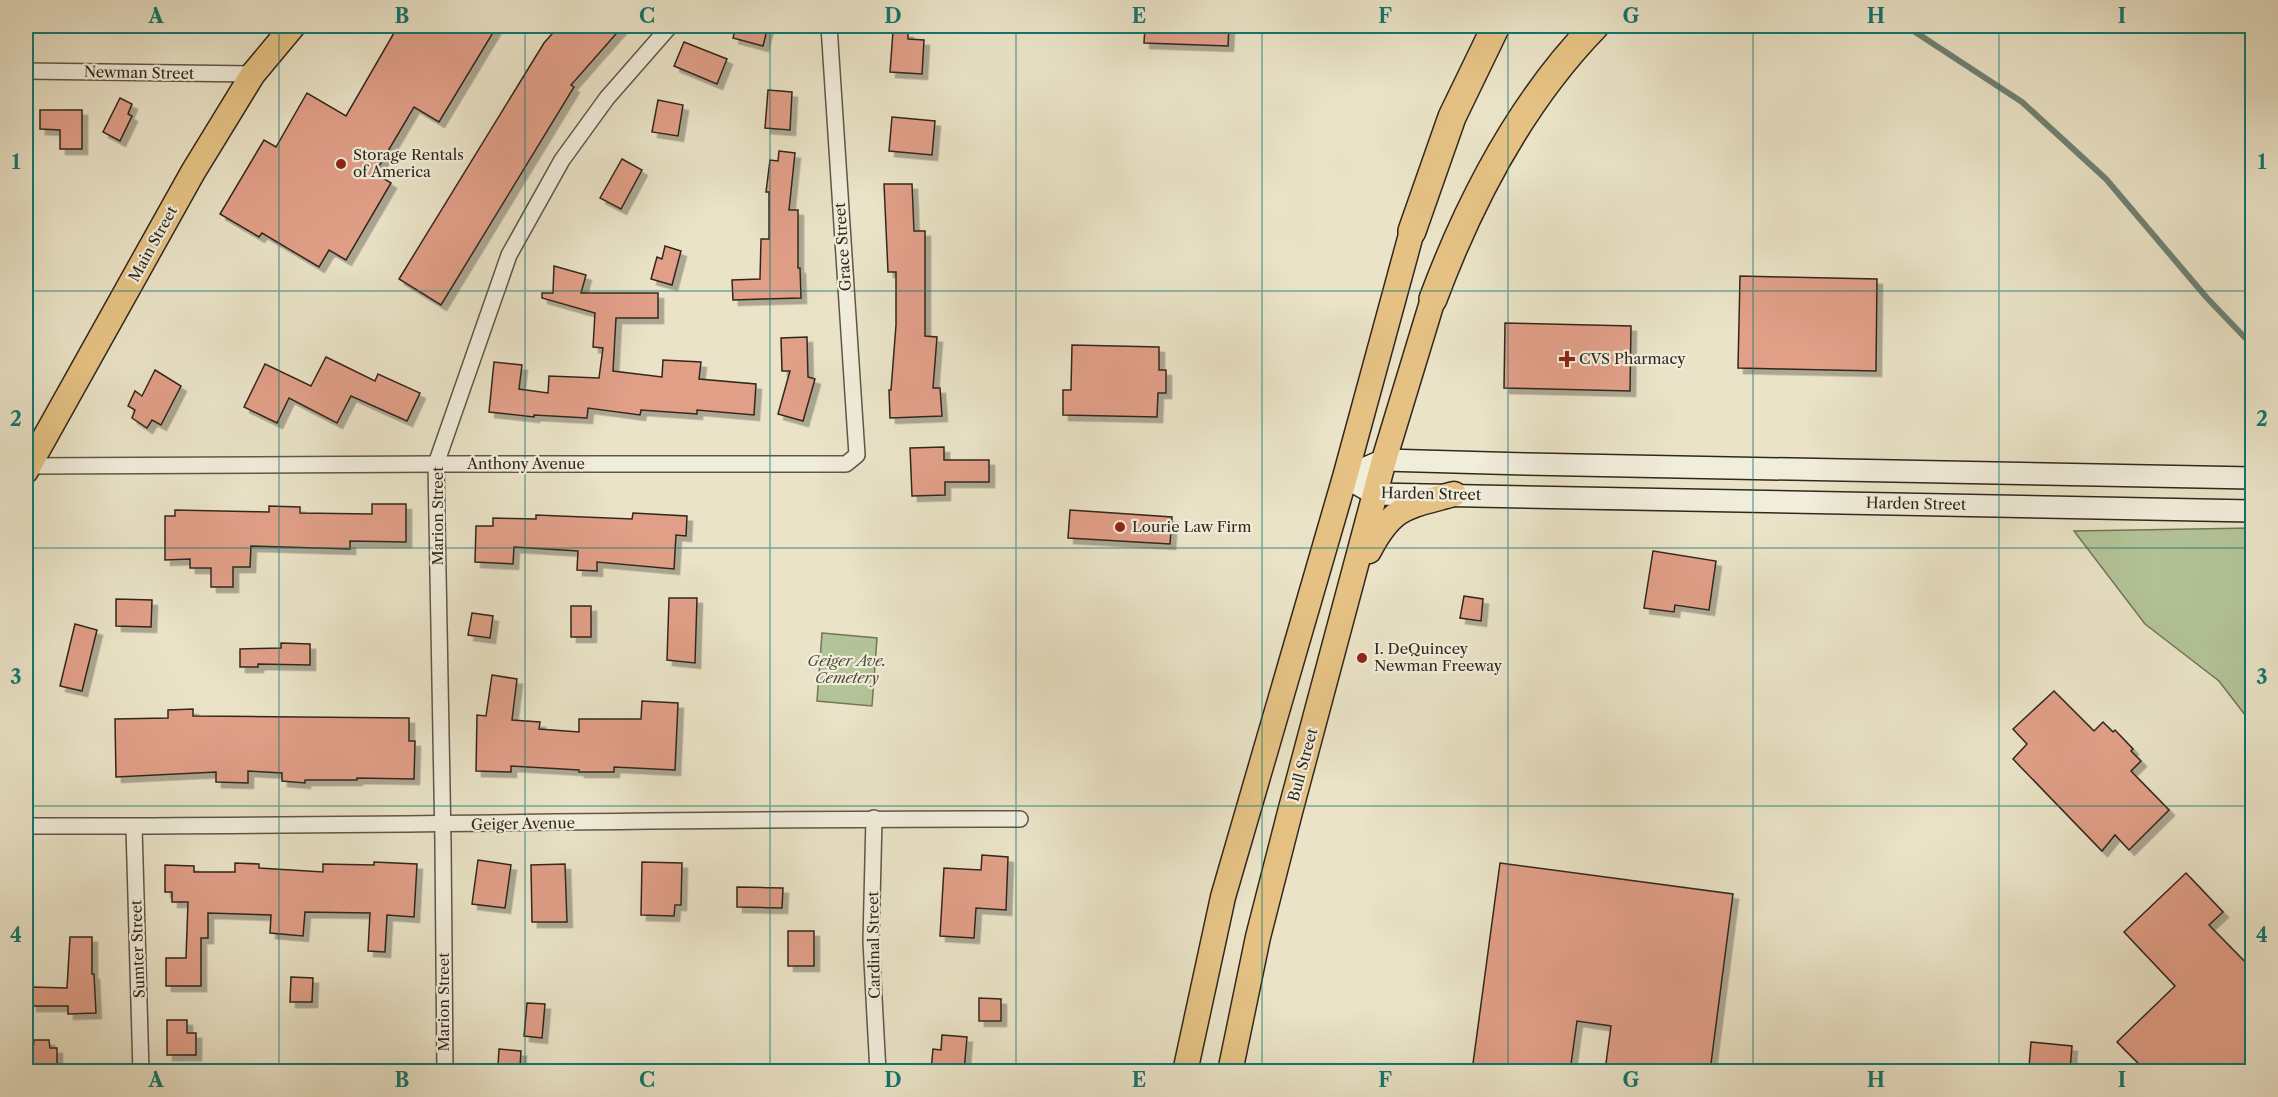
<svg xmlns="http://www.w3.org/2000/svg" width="2278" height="1097" font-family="'Libre Caslon Text',serif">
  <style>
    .green { fill: #b3c498; stroke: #72765a; stroke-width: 1.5 }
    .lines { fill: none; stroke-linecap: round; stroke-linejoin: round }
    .stream { stroke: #708274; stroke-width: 6 }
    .building { fill: #e19f88; stroke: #32271d; stroke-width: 1.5; filter: url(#shadow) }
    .minor-casing { stroke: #605648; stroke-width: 18 }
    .secondary-casing { stroke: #32271d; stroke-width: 24 }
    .primary-casing { stroke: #32271d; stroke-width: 27 }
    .trunk-casing { stroke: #32271d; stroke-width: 27 }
    .motorway-casing { stroke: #32271d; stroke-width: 30 }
    .minor { stroke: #f1eddb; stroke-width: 15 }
    .secondary { stroke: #f1eddb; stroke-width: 21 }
    .primary { stroke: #e5c284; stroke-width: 24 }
    .trunk { stroke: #e5c284; stroke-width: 24 }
    .motorway { stroke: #e5c284; stroke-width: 27 }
    .grid { fill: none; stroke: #0f766e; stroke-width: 1.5; stroke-opacity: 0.55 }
    .poi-dot { fill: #8f2418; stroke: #f1eddb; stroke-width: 2 }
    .labels { text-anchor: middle; stroke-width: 4.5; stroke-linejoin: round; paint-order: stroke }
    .street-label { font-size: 15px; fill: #32271d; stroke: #f1eddb }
    .poi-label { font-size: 15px; fill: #32271d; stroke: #f1eddb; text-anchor: start }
    .park-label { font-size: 15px; font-style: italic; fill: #524e3c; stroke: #f1eddb }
    .neatline { fill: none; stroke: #0f766e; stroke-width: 2 }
    .grid-label { font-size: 20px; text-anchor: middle; font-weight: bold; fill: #0f766e }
  </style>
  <defs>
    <filter id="shadow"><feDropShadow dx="5.5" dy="5.5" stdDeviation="0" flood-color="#0004"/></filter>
  </defs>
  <rect width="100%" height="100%" fill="#eae3c7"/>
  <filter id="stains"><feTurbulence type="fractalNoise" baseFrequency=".00333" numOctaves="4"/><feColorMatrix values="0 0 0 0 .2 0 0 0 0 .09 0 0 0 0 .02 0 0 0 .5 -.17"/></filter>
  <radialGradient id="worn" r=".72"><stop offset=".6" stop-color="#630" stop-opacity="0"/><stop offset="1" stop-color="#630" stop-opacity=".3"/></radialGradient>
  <g class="green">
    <path d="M2252,528V724L2219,681L2145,624L2074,531Z"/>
    <path d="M822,633L877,638L872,706L817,701Z"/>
  </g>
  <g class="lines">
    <path class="stream" d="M1906,26L2022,102L2106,179L2207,298L2252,345"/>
  </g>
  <g class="building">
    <path d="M398,26H497L439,122L414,107L375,173L391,183L346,260L329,250L319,267L262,233L259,237L220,214L264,140L276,147L307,93L346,116Z"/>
    <path d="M559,26H623L571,85L574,87L441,305L399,279L544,43Z"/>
    <path d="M736,26H768L763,46L733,38Z"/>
    <path d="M1145,26H1229L1228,46L1144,43Z"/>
    <path d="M893,31L908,32V39L924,40L922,74L890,72Z"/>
    <path d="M684,42L727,59L717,84L674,66Z"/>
    <path d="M768,90L792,92L790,130L765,128Z"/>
    <path d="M120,98L132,104L128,114L132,116L120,141L103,132Z"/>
    <path d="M658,100L683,105L678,136L652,132Z"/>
    <path d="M40,110H82V149H60V130L40,129Z"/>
    <path d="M892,117L935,121L932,155L889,151Z"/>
    <path d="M779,151L795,153L789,210H798V268H800L801,298L733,300L732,280L760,279L761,239H769V192H766L770,160L778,161Z"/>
    <path d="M622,159L642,170L621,209L600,198Z"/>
    <path d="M884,184H912L914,231H925V336L937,337L933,388H940L942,416L890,418L889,390H891L896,325V272H888Z"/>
    <path d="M665,246L681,251L672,285L651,279L657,257L662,259Z"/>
    <path d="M554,266L586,275L581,293H658V318H616L613,371L662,377L663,360L701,362L699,379L756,384L754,415L697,410V414L641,410L640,415L588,408L587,418L534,415V417L489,412L494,362L522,365L519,389L548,393L549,376L599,378L603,348L593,347L595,313L542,298V293H553Z"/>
    <path d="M1740,276L1877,279L1876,371L1738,368Z"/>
    <path d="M1505,323L1631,326L1630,391L1504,388Z"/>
    <path d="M807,337L808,377L815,379L803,421L778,414L790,371H782L781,338Z"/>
    <path d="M1072,345L1159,347V370H1166V393H1158L1157,417L1063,415V390H1071Z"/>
    <path d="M326,357L375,381L378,374L420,393L407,421L351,396L337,423L289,398L277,423L244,407L265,364L311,386Z"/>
    <path d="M155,370L181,386L161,425L152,420L147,428L132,418L135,410L128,406L135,391L142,396Z"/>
    <path d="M944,447V460H989V482H945V495L912,496L910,448Z"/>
    <path d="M372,504H406V542L350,541V549L251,546L250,567H233V587H211V568H190V559L165,560V516H175V510L269,512V506L300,507V513L372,514Z"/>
    <path d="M1070,510L1172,517L1170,544L1068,538Z"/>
    <path d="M633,513L687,516L686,536L676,535L674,569L597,562V571L577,570L578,551L514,547L513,564L475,562L476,526H493V518L536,519V515L632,519Z"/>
    <path d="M1653,551L1716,561L1709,610L1675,605L1674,612L1644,608Z"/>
    <path d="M1464,596L1483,599L1481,621L1460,618Z"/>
    <path d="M669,598H697L695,663L667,660Z"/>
    <path d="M116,599L152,600L151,627L116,626Z"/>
    <rect x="571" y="606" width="20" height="31"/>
    <path d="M472,613L493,616L490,638L468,635Z"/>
    <path d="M75,624L97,630L82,691L60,686Z"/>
    <path d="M281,643L310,644V665L258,664V667H240V649L281,648Z"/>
    <path d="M492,675L517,679L512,720L540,722L539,729L579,732V719H641L642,701L678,703L675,770L614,767V772H579V770L511,766V772L476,771L477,715L486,716Z"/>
    <path d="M2054,691L2094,731L2103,722L2113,732L2115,730L2133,749L2131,751L2141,761L2131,771L2169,810L2129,850L2115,835L2102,851L2013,759L2027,744L2013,729Z"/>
    <path d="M193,709V716L409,718V741H415L414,779L357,778V780H305V783L282,781V773L248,771V783L216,782V772L116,777L115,719L168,718V710Z"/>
    <path d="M982,855L1008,857L1006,910L976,908L974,938L940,936L944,868L981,870Z"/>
    <path d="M478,860L511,865L505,908L472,904Z"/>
    <path d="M374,862L417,864L414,917L387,915L385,952L368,951L370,913L305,912L303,936L270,933L271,915L208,913V938H201V986H166V958H186L188,902H172V892H165V865L194,866V872H235V863L259,864V868L323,872V864L374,865Z"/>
    <path d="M642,862L682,863L681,905H675L674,916L641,915Z"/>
    <path d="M1500,863L1733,894L1710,1071H1605L1611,1026L1577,1021L1570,1071H1472Z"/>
    <path d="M565,864L567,922H532L531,865Z"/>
    <path d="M2186,873L2223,912L2209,925L2253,970V1071H2146L2117,1042L2175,986L2124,932Z"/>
    <path d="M737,887L783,888L782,908L737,907Z"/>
    <rect x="788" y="931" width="26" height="35"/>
    <path d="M70,937H92V974H94L96,1013L68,1014V1006H31V987L67,988Z"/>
    <path d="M291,977L313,978L312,1002H290Z"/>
    <path d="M979,998L1001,999V1021H979Z"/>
    <path d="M527,1003L545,1004L542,1038L524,1036Z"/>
    <path d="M167,1020H187V1033H196V1055H167Z"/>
    <path d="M942,1035L967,1037L964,1071H931L933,1049L941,1050Z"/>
    <path d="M34,1040H49L50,1048H57V1071H26V1049H33Z"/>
    <path d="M2031,1042L2072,1046L2070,1070L2029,1067Z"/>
    <path d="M499,1049L521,1051L520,1067L498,1065Z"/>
  </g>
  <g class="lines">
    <defs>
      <g id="minor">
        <path d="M26,71L253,74"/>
        <path d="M26,466L436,464H846L857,455L829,26"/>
        <path d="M874,818L871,942L878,1072"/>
        <path d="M26,826C357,827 688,818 1020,819"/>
        <path d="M134,827L141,1072"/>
        <path d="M445,1072L443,843L436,464L509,255L562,160L607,98L670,26"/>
      </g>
      <g id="secondary">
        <path d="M1345,477L1375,494L2252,511"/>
        <path d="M1345,477L1384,460L1526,464L2252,478"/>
      </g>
      <path id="primary" d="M26,471L193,172L253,74L293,26"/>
      <g id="trunk">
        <path d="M1369,551C1393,505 1407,507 1454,494"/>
        <path d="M1185,1072L1223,897L1345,477L1412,231"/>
        <path d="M1230,1072L1258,937L1290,812L1384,460L1433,299"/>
      </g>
      <g id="motorway">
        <path d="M1412,231L1452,117L1496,26"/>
        <path d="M1433,299C1470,200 1521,102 1595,26"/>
      </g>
    </defs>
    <use href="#minor" class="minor-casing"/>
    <use href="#secondary" class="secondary-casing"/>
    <use href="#primary" class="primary-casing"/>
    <use href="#trunk" class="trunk-casing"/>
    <use href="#motorway" class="motorway-casing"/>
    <use href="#minor" class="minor"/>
    <use href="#secondary" class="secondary"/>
    <use href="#primary" class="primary"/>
    <use href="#trunk" class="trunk"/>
    <use href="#motorway" class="motorway"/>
  </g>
  <path class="grid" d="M279,26V1072M525,26V1072M770,26V1072M1016,26V1072M1262,26V1072M1508,26V1072M1753,26V1072M1999,26V1072M26,291H2252M26,548H2252M26,806H2252"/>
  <g class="poi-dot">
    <circle cx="341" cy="164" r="6"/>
    <path d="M1564 350h6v6h6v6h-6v6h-6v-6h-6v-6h6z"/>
    <circle cx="1120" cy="527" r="6"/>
    <circle cx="1362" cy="658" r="6"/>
  </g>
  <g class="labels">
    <g class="street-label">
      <text transform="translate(139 73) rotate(1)" y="5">Newman Street</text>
      <text transform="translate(153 244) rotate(-61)" y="5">Main Street</text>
      <text transform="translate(843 247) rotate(-94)" y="5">Grace Street</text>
      <text x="526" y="469">Anthony Avenue</text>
      <text transform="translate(1431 494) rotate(1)" y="5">Harden Street</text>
      <text transform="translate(1916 504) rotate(1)" y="5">Harden Street</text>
      <text transform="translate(438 516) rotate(-90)" y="5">Marion Street</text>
      <text transform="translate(1303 765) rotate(-75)" y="5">Bull Street</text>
      <text transform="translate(523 824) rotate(-1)" y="5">Geiger Avenue</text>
      <text transform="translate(874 945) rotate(-91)" y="5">Cardinal Street</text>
      <text transform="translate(138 949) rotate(-92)" y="5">Sumter Street</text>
      <text transform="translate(444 1002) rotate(-90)" y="5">Marion Street</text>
    </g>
    <g class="poi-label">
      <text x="353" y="160">Storage Rentals<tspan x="353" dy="17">of America</tspan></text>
      <text x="1579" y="364">CVS Pharmacy</text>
      <text x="1132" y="532">Lourie Law Firm</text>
      <text x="1374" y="654">I. DeQuincey<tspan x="1374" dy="17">Newman Freeway</tspan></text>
    </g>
    <g class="park-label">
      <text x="847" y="666">Geiger Ave.<tspan x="847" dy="17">Cemetery</tspan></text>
    </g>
  </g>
  <rect width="2278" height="1097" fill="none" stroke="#eae3c7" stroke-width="66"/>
  <rect x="33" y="33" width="2212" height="1031" class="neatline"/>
  <g class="grid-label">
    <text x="156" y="23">A</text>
    <text x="402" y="23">B</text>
    <text x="647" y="23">C</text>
    <text x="893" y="23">D</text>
    <text x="1139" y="23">E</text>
    <text x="1385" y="23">F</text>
    <text x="1631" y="23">G</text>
    <text x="1876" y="23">H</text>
    <text x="2122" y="23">I</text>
    <text x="16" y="169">1</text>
    <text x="2262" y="169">1</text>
    <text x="16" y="426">2</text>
    <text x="2262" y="426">2</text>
    <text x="16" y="684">3</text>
    <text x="2262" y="684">3</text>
    <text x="16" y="942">4</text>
    <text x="2262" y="942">4</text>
    <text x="156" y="1087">A</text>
    <text x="402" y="1087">B</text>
    <text x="647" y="1087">C</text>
    <text x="893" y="1087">D</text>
    <text x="1139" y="1087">E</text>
    <text x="1385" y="1087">F</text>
    <text x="1631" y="1087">G</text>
    <text x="1876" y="1087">H</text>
    <text x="2122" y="1087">I</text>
  </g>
  <rect width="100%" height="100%" filter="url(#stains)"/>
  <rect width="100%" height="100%" fill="url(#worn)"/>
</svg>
